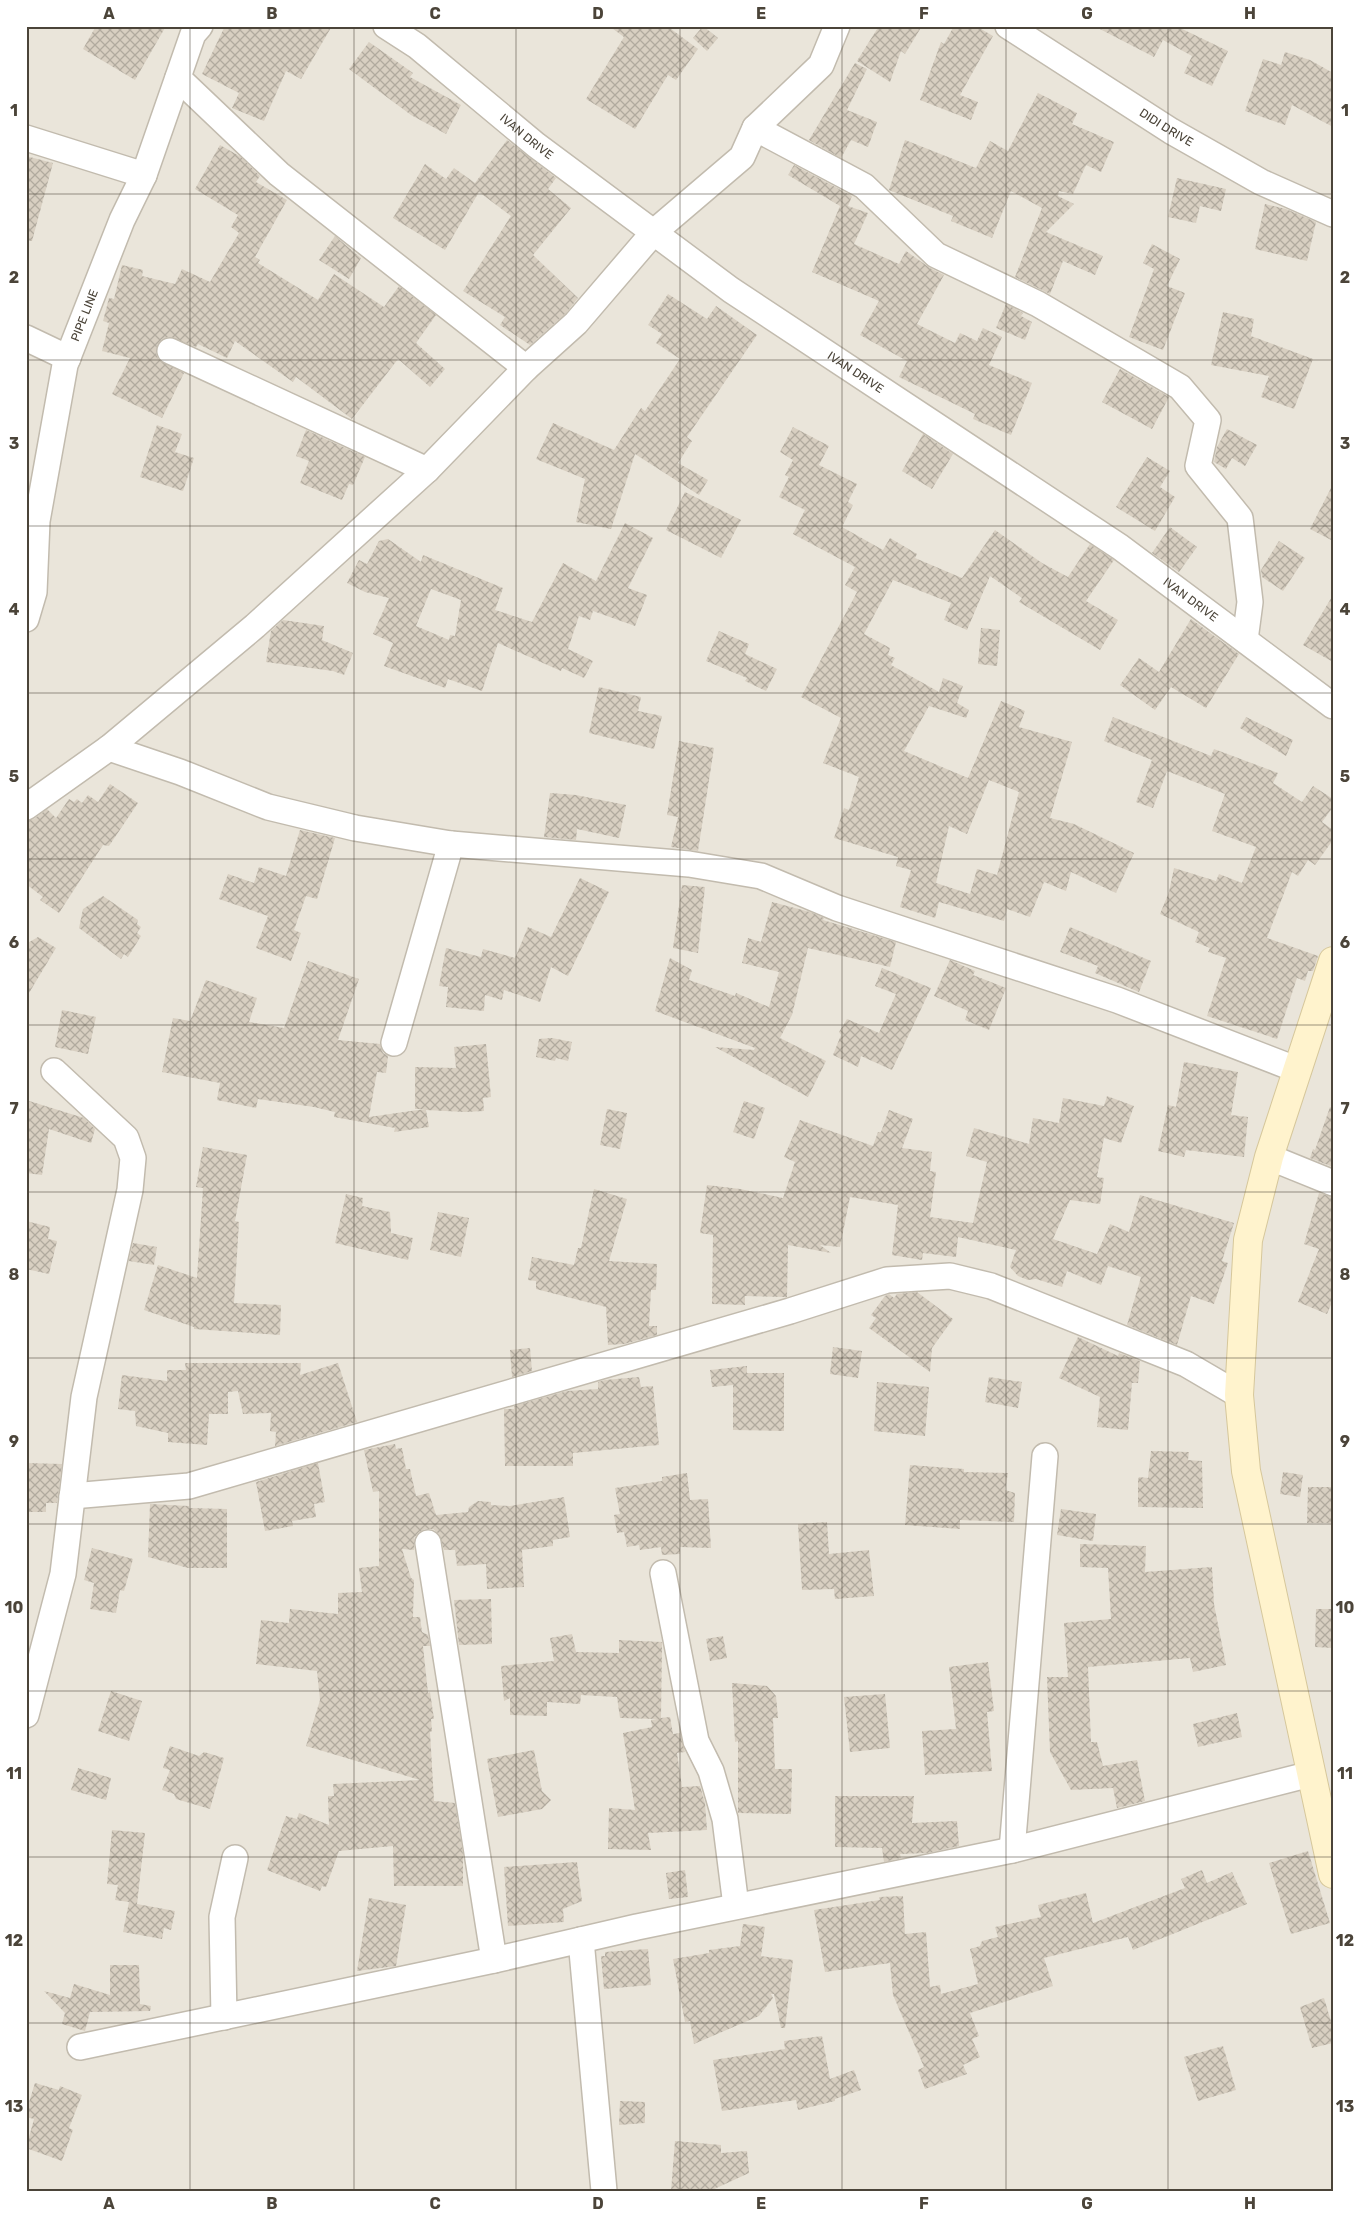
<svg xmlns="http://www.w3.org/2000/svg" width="1359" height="2217" font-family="Rubik,sans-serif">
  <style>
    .residential { fill: #eae5da }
    .building { fill: url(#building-cross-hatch); fill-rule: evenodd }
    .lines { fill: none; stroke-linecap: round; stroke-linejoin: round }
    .street-casing { stroke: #c2bbae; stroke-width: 28 }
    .secondary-casing { stroke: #d6c79b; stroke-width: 30 }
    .street { stroke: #fff; stroke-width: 25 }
    .secondary { stroke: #fff3cd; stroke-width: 28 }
    .grid { fill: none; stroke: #4b4439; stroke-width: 1; stroke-opacity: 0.55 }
    .labels { text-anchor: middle; stroke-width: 5; stroke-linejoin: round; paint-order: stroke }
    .street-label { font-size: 12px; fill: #4b4439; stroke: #fff }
    .neatline { fill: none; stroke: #4b4439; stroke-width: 2 }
    .grid-label { font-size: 16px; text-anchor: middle; font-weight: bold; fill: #4b4439 }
  </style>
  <defs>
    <pattern id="building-cross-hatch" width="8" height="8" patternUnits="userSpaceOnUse" patternTransform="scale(1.25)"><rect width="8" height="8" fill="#d8cfc1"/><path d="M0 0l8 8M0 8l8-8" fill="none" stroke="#b1aa9e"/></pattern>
  </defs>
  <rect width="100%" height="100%" fill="#f6f3ec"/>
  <rect class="residential" x="26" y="26" width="1307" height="2165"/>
  <g class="building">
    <path d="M96,26H166L135,80L83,49Z"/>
    <path d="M225,26H332L301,79L286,71L264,121L232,108L239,93L202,74Z"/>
    <path d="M609,26H667L698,49L676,80L668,75L635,129L586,99L624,37Z"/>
    <path d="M703,26L718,38L707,51L693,38Z"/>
    <path d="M879,26H922L905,54L901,51L890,82L857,61Z"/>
    <path d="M954,26H976L993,36L960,95L978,102L971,120L920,100L941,42L944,44Z"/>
    <path d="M1094,26H1176L1228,51L1212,86L1184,73L1192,56L1163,40L1154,57Z"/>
    <path d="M369,42L413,73L410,77L461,105L446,134L411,115L349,69Z"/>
    <path d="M1285,52L1310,60L1333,73V127L1292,105L1285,125L1245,111L1263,59L1281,65Z"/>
    <path d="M855,63L867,69L847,110L877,122L868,147L851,140L841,158L809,140Z"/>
    <path d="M1038,93L1077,113L1072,124L1114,142L1101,172L1086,165L1073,194L1059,191L1058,196L1074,204L1046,232L1103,256L1095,275L1063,261L1050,294L1015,277L1042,208L1011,191L992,238L951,221L953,216L889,190L905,140L976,168L990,141L1008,151Z"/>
    <path d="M507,140L556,178L548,189L571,208L533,255L578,298L566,313L530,345L500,325L505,317L463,291L511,216L479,192L445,250L393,218L425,164L446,179L454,168L475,183Z"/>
    <path d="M220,145L241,157L260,176L256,182L287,200L255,257L260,260L258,263L318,300L334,274L384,307L399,286L436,315L416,343L445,369L430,387L398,359L352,419L296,377L293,382L235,341L227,358L198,344L196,347L169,337L162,339L157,345L156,352L158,359L184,373L162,418L112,394L130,358L102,351L109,323L103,321L109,298L114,299L122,265L143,270L142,276L175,284L182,269L210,282L239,233L231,227L238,215L195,189Z"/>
    <path d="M26,156L53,163L32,241L26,240Z"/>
    <path d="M794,165L852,196L848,206L868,213L854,244L899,264L906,251L930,268L944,275L917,324L955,343L960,333L977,341L983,328L1002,337L989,365L1032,383L1011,435L973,419L975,414L899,377L907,361L860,335L879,301L812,272L840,206L788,175Z"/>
    <path d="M1177,178L1226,189L1221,211L1200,206L1196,223L1168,217Z"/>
    <path d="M1265,204L1286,209L1316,222L1307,261L1255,249Z"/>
    <path d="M335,236L361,258L349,279L319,260Z"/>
    <path d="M1152,244L1180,259L1167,286L1185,293L1163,350L1129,337L1154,269L1143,263Z"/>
    <path d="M668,294L707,319L716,306L757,335L687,437L692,441L678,463L708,480L699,495L635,454L611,529L576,522L585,479L536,459L553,423L614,450L641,408L645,411L680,359L656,343L662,334L648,325Z"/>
    <path d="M1006,304L1023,313L1021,316L1032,322L1025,340L996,328Z"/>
    <path d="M1223,312L1254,319L1251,336L1313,359L1294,409L1261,397L1269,376L1211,365Z"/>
    <path d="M1120,369L1169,397L1152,429L1102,402Z"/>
    <path d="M157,425L182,434L175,452L194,458L183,491L140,477Z"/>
    <path d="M793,427L829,446L819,465L857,484L848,502L853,505L842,527L883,550L890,538L917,554L915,558L962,578L995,530L1042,563L1068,577L1090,544L1114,560L1086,601L1118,620L1100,650L1019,602L1022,598L990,576L967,630L944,620L951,603L893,580L864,634L890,648L888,655L895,658L891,665L939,692L943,678L963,686L957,703L969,710L966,718L929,706L904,751L968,778L1001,701L1025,711L1019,727L1072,742L1050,818L1074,824L1134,853L1116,893L1071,872L1066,891L1044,882L1030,917L1007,909L1004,921L939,902L935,918L900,907L911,870L896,866L898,857L834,838L844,808L849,810L859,777L823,763L841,718L801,697L857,592L845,585L855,567L793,534L805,510L779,497L789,477L785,475L793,460L780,452ZM989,780L1019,792L997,875L977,869L970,894L936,883L949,826L967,834Z"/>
    <path d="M1227,429L1257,445L1245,466L1232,458L1226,469L1214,462L1217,447Z"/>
    <path d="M306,430L365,457L353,485L349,484L342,500L300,483L309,461L296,456Z"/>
    <path d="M923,434L953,454L932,489L902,471Z"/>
    <path d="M1147,457L1170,471L1160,487L1175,497L1155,531L1116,507Z"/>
    <path d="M1333,484V541L1310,529Z"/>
    <path d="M685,492L741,520L721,558L666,530Z"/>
    <path d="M625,523L653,538L628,588L647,595L635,626L593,611L590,620L579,616L568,649L593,661L584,678L562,668L561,671L498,643L482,691L448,679L445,688L384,666L393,643L373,634L389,598L365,592L347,583L359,560L367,564L379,541L388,539L421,562L423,555L503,588L495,610L532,622L563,563L596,581ZM431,589L461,600L455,636L450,635L449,640L416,626Z"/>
    <path d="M1170,527L1197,547L1179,572L1152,553Z"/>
    <path d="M1279,541L1305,558L1283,591L1262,577L1261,570Z"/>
    <path d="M1333,595V662L1303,645Z"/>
    <path d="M1191,619L1239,654L1206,708L1171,687L1155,710L1120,685L1139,658L1159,672Z"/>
    <path d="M283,620L324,626L322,640L353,653L344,675L333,671L266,662L271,631Z"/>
    <path d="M981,628L1000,630L997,666L978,664Z"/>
    <path d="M719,631L749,644L745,654L777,669L766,691L745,681L747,678L706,661Z"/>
    <path d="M599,687L641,697L638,711L662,716L654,749L589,733Z"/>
    <path d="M1113,717L1211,756L1214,749L1278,773L1273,783L1302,802L1313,786L1333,799V807L1322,822L1333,830V840L1315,865L1308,860L1298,876L1292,872L1267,938L1318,956L1313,971H1308L1305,981L1297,978L1277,1039L1207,1016L1226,958L1208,952L1210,948L1195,942L1199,932L1160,914L1169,892L1174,868L1216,881L1219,874L1242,883L1256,847L1212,831L1225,794L1167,771L1153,808L1136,802L1152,760L1104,741Z"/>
    <path d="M1246,717L1293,740L1286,756L1240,728Z"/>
    <path d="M679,741L714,748L698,851L671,847L678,817L667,815Z"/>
    <path d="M110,784L138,803L109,846L103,845L59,913L40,900L43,897L26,884V821L34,819L47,809L56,818L69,799L74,802L77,799L82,803L88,795L98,802Z"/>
    <path d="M550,793L576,795L626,805L619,838L577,829L576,840L544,837Z"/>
    <path d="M300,830L335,838L317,899L306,896L294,930L301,933L291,961L256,948L268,916L219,899L228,874L254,883L259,867L286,876Z"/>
    <path d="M580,878L609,892L568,976L551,967L540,1002L504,990L502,1000L485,995L484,1011L446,1007L448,987L439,986L446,948L481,957L483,949L515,958L528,927L551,937Z"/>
    <path d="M682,885L705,887L698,953L673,948Z"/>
    <path d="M103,896L138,920L137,924L141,927L137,933L141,936L128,957L124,954L121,959L79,928L83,909Z"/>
    <path d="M772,902L810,912L824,918L823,920L896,942L890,967L808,948L792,1015L780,1038L826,1061L808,1097L715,1047L754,1050L755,1048L655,1011L670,958L692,970L689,980L735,996L736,993L769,1007L779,972L742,963L748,938L761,942Z"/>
    <path d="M1070,927L1151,961L1139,992L1095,973L1098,966L1060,952Z"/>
    <path d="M38,937L56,948L26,998V944Z"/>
    <path d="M950,960L975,971L973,975L1006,988L989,1030L965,1020L968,1011L934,996Z"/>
    <path d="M308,961L359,979L338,1040L380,1044L383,1053L388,1056L386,1073L377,1072L369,1117L425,1109H415V1067L456,1068L454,1047L486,1044L491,1097L483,1098L484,1111L465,1112L426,1110L429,1127L394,1132L395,1128L334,1117L335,1112L314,1107L258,1099L256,1108L217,1100L220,1083L162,1072L173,1018L190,1021L206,980L257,998L249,1022L284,1028Z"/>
    <path d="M882,968L931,988L892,1070L861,1056L858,1067L833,1055L841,1035L839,1032L847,1019L879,1033L896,994L875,986Z"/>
    <path d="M62,1010L96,1017L88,1054L55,1047Z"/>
    <path d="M552,1038L572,1042L568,1061L556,1058L555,1061L536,1057L539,1039Z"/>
    <path d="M1184,1062L1238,1072L1231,1115L1248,1117L1244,1157L1186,1150L1184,1157L1158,1151L1168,1105L1176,1107Z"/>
    <path d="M1107,1096L1134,1106L1121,1143L1104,1138L1097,1177L1104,1178L1100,1204L1070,1200L1053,1239L1097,1254L1110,1224L1129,1232L1140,1195L1234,1223L1222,1261L1228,1263L1214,1304L1191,1296L1177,1345L1127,1325L1141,1277L1108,1266L1101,1285L1067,1271L1062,1287L1036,1279L1028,1280L1018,1276L1010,1267L1016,1250L958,1237L956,1257L923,1253L922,1260L892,1255L898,1205L850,1197L840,1247L820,1245L831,1253L788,1245L787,1297L745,1296V1305L712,1304L713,1235L700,1233L707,1185L740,1189L783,1198L795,1162L784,1157L800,1120L873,1146L878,1132H881L889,1110L913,1119L902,1148L932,1152L930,1171L936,1172L930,1217L973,1223L987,1162L966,1156L974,1128L1029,1144L1033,1118L1059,1123L1063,1098L1104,1106Z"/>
    <path d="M26,1100L84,1118L95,1129L91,1143L49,1129L42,1175L26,1173Z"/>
    <path d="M744,1101L765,1108L754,1139L733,1132Z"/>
    <path d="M1330,1107L1333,1108V1167L1310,1158L1313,1149L1315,1150Z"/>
    <path d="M607,1109L627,1113L620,1149L600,1145Z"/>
    <path d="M203,1147L247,1155L235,1221L239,1222L234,1303L281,1305L280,1335L194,1329V1327L144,1310L158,1265L197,1278L203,1188L196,1187Z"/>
    <path d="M594,1189L627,1199L609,1261L657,1264L656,1290H651L649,1326H657V1335L624,1344L608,1345L606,1307L536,1289V1281L528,1280L532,1257L574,1265L578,1248H581Z"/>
    <path d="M1319,1193L1333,1197V1300L1327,1314L1298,1302L1319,1249L1304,1244Z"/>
    <path d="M346,1194L363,1198L362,1206L390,1212L391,1233L413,1238L408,1260L335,1243Z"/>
    <path d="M438,1212L469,1218L461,1257L430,1250Z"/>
    <path d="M26,1221L50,1227L48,1239L57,1241L49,1274L26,1269Z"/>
    <path d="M133,1243L157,1247L154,1265L129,1261Z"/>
    <path d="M917,1292L953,1319L932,1348L930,1372L869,1328L876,1318L871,1315L885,1296L889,1294L894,1298L897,1294Z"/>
    <path d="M1078,1337L1118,1356L1119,1353L1140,1361L1138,1383H1132L1128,1430L1097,1427L1100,1397L1059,1378Z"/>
    <path d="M833,1347L862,1351L858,1378L830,1374Z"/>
    <path d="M530,1348L532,1371L512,1377L510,1350Z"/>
    <path d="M185,1363H301L300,1375L338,1363L357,1422L275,1446L276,1432L270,1431L271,1413L243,1414L238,1391L228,1392V1414H209L207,1445L168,1442V1433L136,1426L135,1411L118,1409L122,1375L167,1381V1370H186Z"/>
    <path d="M747,1366V1373H784V1431L733,1430V1385L712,1387L710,1370Z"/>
    <path d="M639,1377L641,1387L653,1386L659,1445L573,1453V1466H505L504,1409H514V1406L567,1391L598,1389V1382L605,1380Z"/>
    <path d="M989,1377L1022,1382L1018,1408L985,1402Z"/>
    <path d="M877,1382L929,1387L925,1436L874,1431Z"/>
    <path d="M395,1444L396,1449L402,1448L406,1469H410L416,1496L429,1493L436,1515L468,1512L469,1507L478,1501L491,1502V1505L510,1506L564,1497L570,1537L553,1540V1546L522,1550L524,1587L487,1589L486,1564L457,1566L455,1550H444L439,1534L433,1529H425L419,1532L414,1538V1550L402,1549L411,1578L414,1580L413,1617H420L422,1632L428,1635L430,1646H423L428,1693L430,1692L434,1719H431L432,1731L430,1732L434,1801L455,1803L463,1854V1886H394L393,1846L339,1851L326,1887L322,1886L320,1891L267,1870L286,1816L297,1819L299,1813L329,1825L328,1796H334L333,1784L420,1780L306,1746L320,1700L317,1671L256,1664L261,1620L289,1623L290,1609L338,1614V1593L362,1592L359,1568L379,1566V1491L373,1492L364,1450Z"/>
    <path d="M1151,1451L1189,1452L1188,1460L1202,1461L1203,1508L1138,1507V1480L1139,1477L1148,1478Z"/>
    <path d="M26,1463L62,1464L57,1503H46V1512H26Z"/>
    <path d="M318,1463L325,1502L314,1504L316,1517L292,1521L293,1526L265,1531L256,1482Z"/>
    <path d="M910,1465L964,1469V1472L1008,1473L1005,1490L1015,1493L1014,1522L960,1520V1529L905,1525Z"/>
    <path d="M1283,1472L1303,1475L1300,1497L1280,1494Z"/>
    <path d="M687,1473L690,1500L708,1499L711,1548L680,1547V1554L662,1555L661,1547L640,1550L639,1545L627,1547L624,1532L617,1533L614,1515L620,1514L615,1488L662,1481V1477Z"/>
    <path d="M1308,1487H1333V1523H1307Z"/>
    <path d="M150,1504L189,1506V1508L227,1509V1568H188L148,1557Z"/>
    <path d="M1061,1509L1096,1514L1093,1541L1057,1535Z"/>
    <path d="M827,1522L829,1554L869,1550L874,1596L835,1599L834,1589L802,1590L798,1524Z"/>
    <path d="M1080,1544L1146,1546L1145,1572L1212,1567L1214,1604L1226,1665L1193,1672L1190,1658L1088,1667L1091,1742H1097L1103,1766L1137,1760L1145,1801L1117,1808L1113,1788L1071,1790L1050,1752L1047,1677H1068L1064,1623L1111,1619L1108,1568L1080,1567Z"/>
    <path d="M92,1548L133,1559L124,1591L120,1590L116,1613L90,1609L94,1583L84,1580Z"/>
    <path d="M491,1599L492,1644L459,1645L454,1600Z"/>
    <path d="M1316,1609H1333V1648L1315,1647Z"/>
    <path d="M572,1634L576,1652L619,1653V1640L662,1642L661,1718L670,1717L673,1734L680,1733L685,1752L677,1753L682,1787L700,1786L705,1803L707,1830L648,1833L651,1850L608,1849L609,1808L635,1810L623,1733L652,1727L651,1720L657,1719L620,1718L617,1697L581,1695L580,1704L547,1702V1716L510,1715V1698L504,1701L501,1666L554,1661L550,1638Z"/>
    <path d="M723,1636L727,1658L710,1661L706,1639Z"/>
    <path d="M988,1662L994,1711L987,1712L992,1771L925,1775L922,1731L956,1729L949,1667Z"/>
    <path d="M732,1683L767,1686L776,1696L778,1718H773L775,1769H792L791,1814L738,1813V1741L735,1742Z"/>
    <path d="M111,1691L142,1701L129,1741L98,1731Z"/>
    <path d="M885,1694L890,1748L850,1752L844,1697Z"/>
    <path d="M1237,1713L1242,1737L1198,1747L1193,1724Z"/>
    <path d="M170,1746L199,1756L204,1752L224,1758L210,1809L176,1799L174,1794L162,1790L170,1770L163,1768Z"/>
    <path d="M534,1750L542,1791L551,1800L542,1809L498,1817L487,1759Z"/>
    <path d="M78,1768L111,1778L106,1800L71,1790Z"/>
    <path d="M835,1796H914L912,1823L957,1821L959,1846L927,1853L900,1854L901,1858L884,1862L882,1848L835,1847Z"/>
    <path d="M112,1830L145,1833L137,1904L175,1911L171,1930L164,1928L162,1939L123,1932L129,1902L115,1900L118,1885L107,1884Z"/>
    <path d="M1308,1851L1330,1923L1291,1934L1269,1863Z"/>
    <path d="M577,1862L582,1901L563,1909L564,1922L508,1926L504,1867Z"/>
    <path d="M685,1870L688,1897L669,1899L666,1873Z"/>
    <path d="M1202,1870L1207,1883L1232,1872L1247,1904L1133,1950L1128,1937L1044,1958L1053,1986L970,2013L979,2036L972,2039L980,2057L963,2065L967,2074L925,2089L918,2070L924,2067L893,1995L890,1963L825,1972L814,1910L880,1900L879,1897L903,1896L905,1934L926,1932L930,1987L940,1985L941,1994L978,1984L970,1949L980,1946L982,1941L998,1937L995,1927L1041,1917L1038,1905L1086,1893L1093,1923L1185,1888L1181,1879Z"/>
    <path d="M369,1898L406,1905L396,1966L357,1971Z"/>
    <path d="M743,1924L765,1927L761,1956L793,1960L785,2028H781L774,1994H771L773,1998L759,2016L694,2044L690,2021L685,2022L673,1959L709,1953V1950L740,1946Z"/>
    <path d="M648,1949L651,1985L604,1989L601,1956H605V1952Z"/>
    <path d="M110,1965H139L140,2004L151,2006L150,2011L90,2012L85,2031L62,2024L65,2013L44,1991L70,1998L74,1984L110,1995Z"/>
    <path d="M1324,1998L1333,2028V2043L1312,2048L1300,2007Z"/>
    <path d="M822,2036L830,2079L854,2070L861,2090L835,2099V2101L798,2110L796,2100L722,2111L713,2060L785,2049L784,2041Z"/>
    <path d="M1223,2046L1236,2090L1198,2101L1184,2057Z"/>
    <path d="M35,2083L59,2090L60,2086L82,2095L69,2128L73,2130L62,2161L26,2148L34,2119L26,2117V2112Z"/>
    <path d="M620,2101L645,2102V2123L619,2125Z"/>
    <path d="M675,2141L721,2145V2153L747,2151L749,2173L710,2191H671Z"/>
  </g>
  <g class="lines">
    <defs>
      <g id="street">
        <path id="s1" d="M386,26L417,46L536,145L731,290L1120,547L1333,706"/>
        <path id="s2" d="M1008,26L1171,131L1261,182L1333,214"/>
        <path d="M178,78L279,174L526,368"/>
        <path d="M755,128L864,186L936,255L1038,304L1180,387L1208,420L1198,466L1240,518L1250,602L1245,640"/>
        <path d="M26,138L144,175"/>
        <path d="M26,338L68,358"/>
        <path d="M170,351L427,470"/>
        <path id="s3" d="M26,619L34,592L37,521L65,365L122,220L144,175L193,34L200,26"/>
        <path d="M109,748L180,772L268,807L355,828L451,844L689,864L761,876L837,908L1117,1000L1298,1070"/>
        <path d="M26,807L109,748L255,626L427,470L526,368L576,323L654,232L742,157L755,128L821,65L837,26"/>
        <path d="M394,1043L451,844"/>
        <path d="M1269,1157L1333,1183"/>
        <path d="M72,1496L189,1486L790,1311L887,1280L950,1276L991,1286L1186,1364L1239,1395"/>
        <path d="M428,1543L494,1960"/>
        <path d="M663,1573L696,1741L711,1771L725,1819L736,1906"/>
        <path d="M26,1715L63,1574L84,1397L130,1190L133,1158L126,1138L54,1071"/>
        <path d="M1012,1850L1045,1456"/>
        <path d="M581,1940L604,2191"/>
        <path d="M224,2017L222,1917L235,1858"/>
        <path d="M80,2047L494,1960L637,1927L1012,1850L1311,1774"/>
      </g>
      <path id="secondary" d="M1333,961L1269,1157L1248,1240L1239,1395L1246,1471L1333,1874"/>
    </defs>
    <use href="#street" class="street-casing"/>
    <use href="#secondary" class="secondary-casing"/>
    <use href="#street" class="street"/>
    <use href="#secondary" class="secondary"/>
  </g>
  <path class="grid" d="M190,26V2191M354,26V2191M516,26V2191M680,26V2191M842,26V2191M1006,26V2191M1168,26V2191M26,194H1333M26,360H1333M26,526H1333M26,693H1333M26,859H1333M26,1025H1333M26,1192H1333M26,1358H1333M26,1524H1333M26,1691H1333M26,1857H1333M26,2023H1333"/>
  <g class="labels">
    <g class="street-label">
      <text dy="4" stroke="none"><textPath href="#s2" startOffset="188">DIDI DRIVE</textPath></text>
      <text dy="4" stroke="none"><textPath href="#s1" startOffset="179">IVAN DRIVE</textPath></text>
      <text dy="4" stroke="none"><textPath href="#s3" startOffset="311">PIPE LINE</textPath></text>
      <text dy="4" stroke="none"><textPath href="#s1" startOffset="584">IVAN DRIVE</textPath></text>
      <text dy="4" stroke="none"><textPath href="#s1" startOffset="989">IVAN DRIVE</textPath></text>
    </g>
  </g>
  <rect width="1359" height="2217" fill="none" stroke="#ffffff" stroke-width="55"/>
  <rect x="28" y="28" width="1304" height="2162" class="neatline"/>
  <g class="grid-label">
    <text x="109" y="19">A</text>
    <text x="272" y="19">B</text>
    <text x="435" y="19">C</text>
    <text x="598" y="19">D</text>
    <text x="761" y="19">E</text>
    <text x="924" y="19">F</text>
    <text x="1087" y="19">G</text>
    <text x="1250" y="19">H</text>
    <text x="14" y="116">1</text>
    <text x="1345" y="116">1</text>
    <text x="14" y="283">2</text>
    <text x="1345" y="283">2</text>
    <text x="14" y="449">3</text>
    <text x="1345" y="449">3</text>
    <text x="14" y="615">4</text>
    <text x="1345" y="615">4</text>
    <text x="14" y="782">5</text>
    <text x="1345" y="782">5</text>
    <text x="14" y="948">6</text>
    <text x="1345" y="948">6</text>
    <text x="14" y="1114">7</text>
    <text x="1345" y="1114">7</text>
    <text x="14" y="1280">8</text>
    <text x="1345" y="1280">8</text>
    <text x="14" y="1447">9</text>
    <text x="1345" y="1447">9</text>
    <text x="14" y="1613">10</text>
    <text x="1345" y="1613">10</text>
    <text x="14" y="1779">11</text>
    <text x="1345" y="1779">11</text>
    <text x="14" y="1946">12</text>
    <text x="1345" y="1946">12</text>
    <text x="14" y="2112">13</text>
    <text x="1345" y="2112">13</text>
    <text x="109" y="2209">A</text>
    <text x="272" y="2209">B</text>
    <text x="435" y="2209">C</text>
    <text x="598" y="2209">D</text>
    <text x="761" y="2209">E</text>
    <text x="924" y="2209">F</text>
    <text x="1087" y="2209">G</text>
    <text x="1250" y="2209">H</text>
  </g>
</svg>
